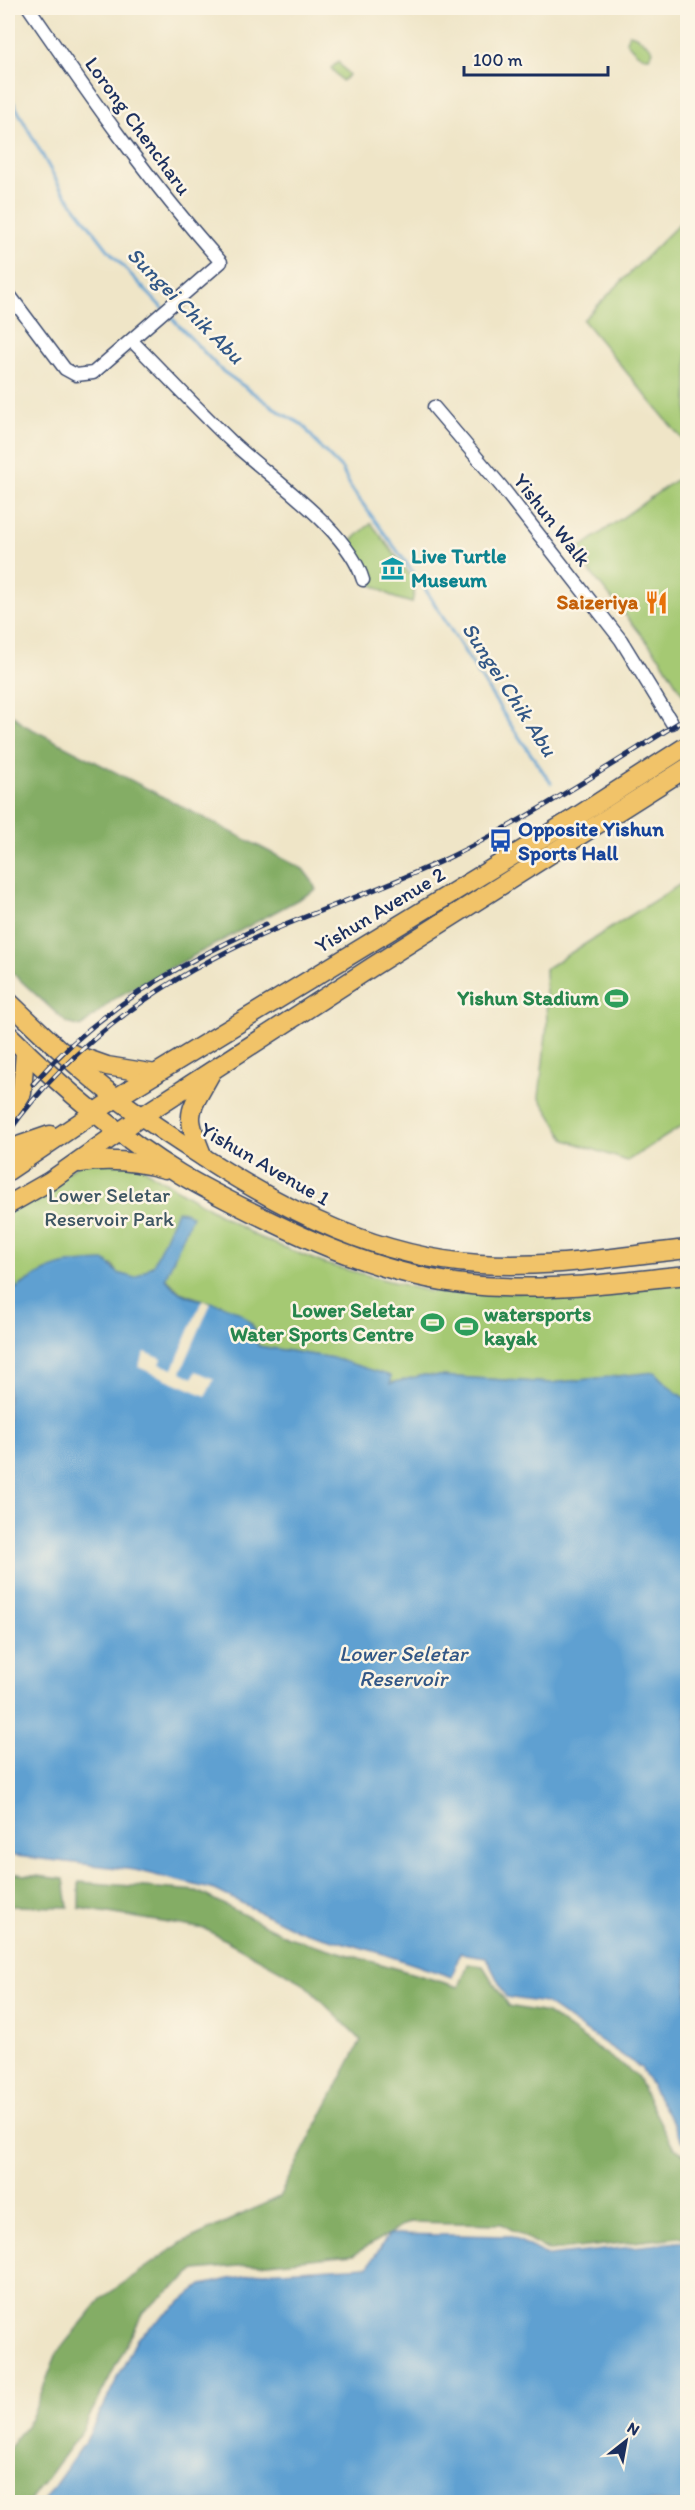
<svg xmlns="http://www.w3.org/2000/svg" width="695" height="2510" font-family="Itim,sans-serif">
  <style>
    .green { fill: #a5c973; stroke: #607c68; stroke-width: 1.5 }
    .forest { fill: #84ad65; stroke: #506e62; stroke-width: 1.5 }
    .water { fill: #5ea0d1; stroke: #3c6898; stroke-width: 1.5 }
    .pier { fill: #efe5c7 }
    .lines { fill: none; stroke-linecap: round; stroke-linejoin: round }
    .stream { stroke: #5ea0d1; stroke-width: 3 }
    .street-casing { stroke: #3b4a6e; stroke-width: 15 }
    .primary-casing { stroke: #3b4a6e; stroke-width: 21 }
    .street { stroke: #fff; stroke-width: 12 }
    .primary { stroke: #f1c369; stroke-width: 18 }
    .rail-casing { stroke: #1b2f5e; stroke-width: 5 }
    .rail { stroke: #fcf5e5; stroke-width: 3; stroke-dasharray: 9; stroke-linecap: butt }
    .labels { text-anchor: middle; stroke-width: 5; stroke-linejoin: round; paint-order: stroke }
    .street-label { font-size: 21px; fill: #1b2f5e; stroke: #fcf5e5 }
    .culture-label { font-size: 21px; font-weight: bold; fill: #0d838f; stroke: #fcf5e5; text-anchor: start }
    .food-label { font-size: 21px; font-weight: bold; fill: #c56008; stroke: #fcf5e5; text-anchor: end }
    .transit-label { font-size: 21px; font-weight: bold; fill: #164399; stroke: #fcf5e5; text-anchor: start }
    .leisure-label { font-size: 21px; font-weight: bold; fill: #27864d; stroke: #fcf5e5; text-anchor: end }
    .park-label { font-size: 21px; fill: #3e5663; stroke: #fcf5e5 }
    .water-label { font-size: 22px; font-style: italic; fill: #325786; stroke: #fcf5e5 }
  </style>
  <rect width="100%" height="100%" fill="#fcf5e5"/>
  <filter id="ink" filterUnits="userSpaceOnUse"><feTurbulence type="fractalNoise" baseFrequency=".0167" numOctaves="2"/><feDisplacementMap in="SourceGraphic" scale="12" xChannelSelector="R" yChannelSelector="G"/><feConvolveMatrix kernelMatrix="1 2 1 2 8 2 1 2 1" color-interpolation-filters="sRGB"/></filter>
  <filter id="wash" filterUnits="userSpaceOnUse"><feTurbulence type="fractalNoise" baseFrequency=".008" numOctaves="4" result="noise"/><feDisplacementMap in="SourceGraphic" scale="24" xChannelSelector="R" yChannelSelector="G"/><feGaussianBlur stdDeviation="1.35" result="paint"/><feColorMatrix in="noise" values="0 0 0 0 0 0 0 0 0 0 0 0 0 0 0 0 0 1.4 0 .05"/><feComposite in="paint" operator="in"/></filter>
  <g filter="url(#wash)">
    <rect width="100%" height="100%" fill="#efe5c7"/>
    <g class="green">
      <path d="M629,34C635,34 650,45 653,51L649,57C639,58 632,48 626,41Z"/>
      <path d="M338,62L349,75L342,81L331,68Z"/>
      <path d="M685,218L688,220L687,445L583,320Z"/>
      <path d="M687,472V701L661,659L574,552Z"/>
      <path d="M371,523L416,583L412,603L395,598L369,583L366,567L349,543Z"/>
      <path d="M687,880V1123L627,1161L566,1140L539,1097L547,1026L545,969Z"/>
      <path d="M111,1144L155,1176L256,1236L325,1264L427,1291L502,1293L687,1282V1399C680,1397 660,1379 655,1373L551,1383L424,1375L391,1383L333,1358L258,1346L252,1324L221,1304L211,1303L180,1292L153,1265L135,1279L118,1273L113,1265C70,1260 51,1264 15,1289L8,1259V1209Z"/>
    </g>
    <g class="forest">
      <path d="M8,711L24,725L303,869L312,881L316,890L115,998L81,1027L67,1023L8,969Z"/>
      <path d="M8,1873L64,1879L68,1907L8,1906Z"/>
      <path d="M79,1882L197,1891L288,1937L459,1987L468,1964L483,1966L508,2006L547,2013L636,2075L673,2147L687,2156V2236L549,2251L502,2224L409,2222L353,2255L196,2270L144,2311L83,2429L29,2502H8V2449L31,2419L57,2353L101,2299L181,2243L279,2197L361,2040L302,1982L205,1929L79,1908Z"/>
    </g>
    <g class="water">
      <path d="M177,1211L186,1212L192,1216L165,1279C170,1283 174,1288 179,1292C202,1305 234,1300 251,1324C255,1329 256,1340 258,1346L333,1358L391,1376V1383L424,1375L551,1383L655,1372C660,1379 680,1397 687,1399V2144L683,2141L641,2068L545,2003L506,1997L486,1957L460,1953L452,1977L374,1951L297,1930L215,1890L135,1870L8,1855V1259L16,1289C49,1265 66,1262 106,1261L118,1273L135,1278L153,1265Z"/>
      <path d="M389,2234L510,2236L548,2256L687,2241V2502H43L86,2441L138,2337L202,2285L263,2272L368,2266Z"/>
    </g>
    <path class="pier" d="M202,1300L211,1303L181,1372L193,1378L196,1371L214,1379L206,1396L138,1367L145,1352L162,1359L160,1364L173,1369Z"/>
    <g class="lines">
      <g class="stream">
        <path d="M8,93L60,187L109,251L163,309"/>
        <path d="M168,314L221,370L283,414L303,425L319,446L342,469L351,488L424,587L510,724L551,783"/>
      </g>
    </g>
  </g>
  <g filter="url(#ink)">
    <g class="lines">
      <defs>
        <g id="street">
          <path d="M8,293L65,369L76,375L93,373L221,262C150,183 89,95 29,8"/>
          <path d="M132,341C165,374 197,409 232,442C271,479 348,529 363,580"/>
          <path d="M434,407L501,486L621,640L672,723"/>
        </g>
        <g id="primary">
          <path d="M8,1001C39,1031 71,1062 105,1089C137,1115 172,1137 206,1159C290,1213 378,1257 479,1264C549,1269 618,1256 688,1249"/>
          <path d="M8,1034C60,1086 117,1135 180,1174C210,1192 241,1207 272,1222C344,1257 421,1285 502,1287C564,1290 626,1281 688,1275"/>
          <path d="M70,1053L107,1066L156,1074"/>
          <path d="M8,1115L22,1093L25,1051"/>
          <path d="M8,1153L21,1145L50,1135"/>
          <path d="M203,1157C184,1111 188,1115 211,1073"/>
          <path d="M80,1163C110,1158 137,1161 165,1169"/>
          <path d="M8,1171L116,1098L573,819L688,745"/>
          <path d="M8,1205L50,1181L142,1116L372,967L688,767"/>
        </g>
      </defs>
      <use href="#street" class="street-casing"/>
      <use href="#primary" class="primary-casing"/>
      <use href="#street" class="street"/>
      <use href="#primary" class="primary"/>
      <defs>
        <g id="rail">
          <path d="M33,1084C98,1009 177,965 266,924"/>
          <path d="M8,1133C74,1039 173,972 278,928C335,904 394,884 450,857C532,817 610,765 688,717"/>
        </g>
      </defs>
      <use href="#rail" class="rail-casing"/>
      <use href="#rail" class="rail"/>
    </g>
  </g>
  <defs>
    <symbol id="museum-bare" viewBox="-9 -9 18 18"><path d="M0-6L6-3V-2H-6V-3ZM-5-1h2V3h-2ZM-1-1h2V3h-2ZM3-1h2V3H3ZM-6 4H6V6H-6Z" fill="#0f9aa8" stroke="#fcf5e5" stroke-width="2.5" paint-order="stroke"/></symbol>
    <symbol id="restaurant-bare" viewBox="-9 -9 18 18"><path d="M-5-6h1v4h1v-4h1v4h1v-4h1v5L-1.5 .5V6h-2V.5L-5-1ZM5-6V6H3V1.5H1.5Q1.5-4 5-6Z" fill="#e8710a" stroke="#fcf5e5" stroke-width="2.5" paint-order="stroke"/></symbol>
    <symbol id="bus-bare" viewBox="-9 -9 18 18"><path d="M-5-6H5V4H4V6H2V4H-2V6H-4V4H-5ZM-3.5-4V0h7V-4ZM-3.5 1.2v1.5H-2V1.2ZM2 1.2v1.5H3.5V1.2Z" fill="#1a4fb4" stroke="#fcf5e5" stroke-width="2.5" paint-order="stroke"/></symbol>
    <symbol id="stadium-bare" viewBox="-9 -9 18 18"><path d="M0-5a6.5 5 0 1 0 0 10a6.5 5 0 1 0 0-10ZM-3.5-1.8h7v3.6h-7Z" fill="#2e9e5b" stroke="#fcf5e5" stroke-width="2.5" paint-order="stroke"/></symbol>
  </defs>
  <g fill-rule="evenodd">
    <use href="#museum-bare" x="376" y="552" width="33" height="33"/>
    <use href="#restaurant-bare" x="640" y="586" width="33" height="33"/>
    <use href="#bus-bare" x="484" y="824" width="33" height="33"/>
    <use href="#stadium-bare" x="600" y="982" width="33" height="33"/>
    <use href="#stadium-bare" x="416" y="1306" width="33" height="33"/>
    <use href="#stadium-bare" x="450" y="1310" width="33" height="33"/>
  </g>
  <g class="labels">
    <g class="street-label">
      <text transform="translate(138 126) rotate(54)" y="7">Lorong Chencharu</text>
      <text transform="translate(552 520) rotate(52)" y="7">Yishun Walk</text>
      <text transform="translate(380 910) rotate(-31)" y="7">Yishun Avenue 2</text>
      <text transform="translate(265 1164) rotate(30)" y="7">Yishun Avenue 1</text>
    </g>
    <g class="culture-label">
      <text x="411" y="563">Live Turtle<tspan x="411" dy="24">Museum</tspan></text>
    </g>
    <g class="food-label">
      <text x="638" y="609">Saizeriya</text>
    </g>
    <g class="transit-label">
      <text x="518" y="836">Opposite Yishun<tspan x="518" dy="24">Sports Hall</tspan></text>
    </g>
    <g class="leisure-label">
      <text x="599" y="1005">Yishun Stadium</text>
      <text x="414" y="1317">Lower Seletar<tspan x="414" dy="24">Water Sports Centre</tspan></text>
      <text x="484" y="1321" text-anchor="start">watersports<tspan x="484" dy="24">kayak</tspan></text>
    </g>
    <g class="park-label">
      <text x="109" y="1202">Lower Seletar<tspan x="109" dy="24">Reservoir Park</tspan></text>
    </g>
    <g class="water-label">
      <text transform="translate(186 305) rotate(45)" y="8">Sungei Chik Abu</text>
      <text transform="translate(510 689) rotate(57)" y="8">Sungei Chik Abu</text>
      <text x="403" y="1661">Lower Seletar<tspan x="403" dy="25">Reservoir</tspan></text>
    </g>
  </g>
  <rect width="695" height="2510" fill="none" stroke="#fcf5e5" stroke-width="30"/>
  <g transform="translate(626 2441) rotate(31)" stroke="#fcf5e5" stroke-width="4.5" paint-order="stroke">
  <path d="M0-4.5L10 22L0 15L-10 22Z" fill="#1b2f5e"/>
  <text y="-9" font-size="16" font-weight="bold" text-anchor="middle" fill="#1b2f5e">N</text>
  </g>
  <path d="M464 66v9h144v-9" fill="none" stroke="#1b2f5e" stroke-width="3"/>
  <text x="473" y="66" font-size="18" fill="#1b2f5e" stroke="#fcf5e5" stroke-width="4.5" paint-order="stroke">100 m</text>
</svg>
